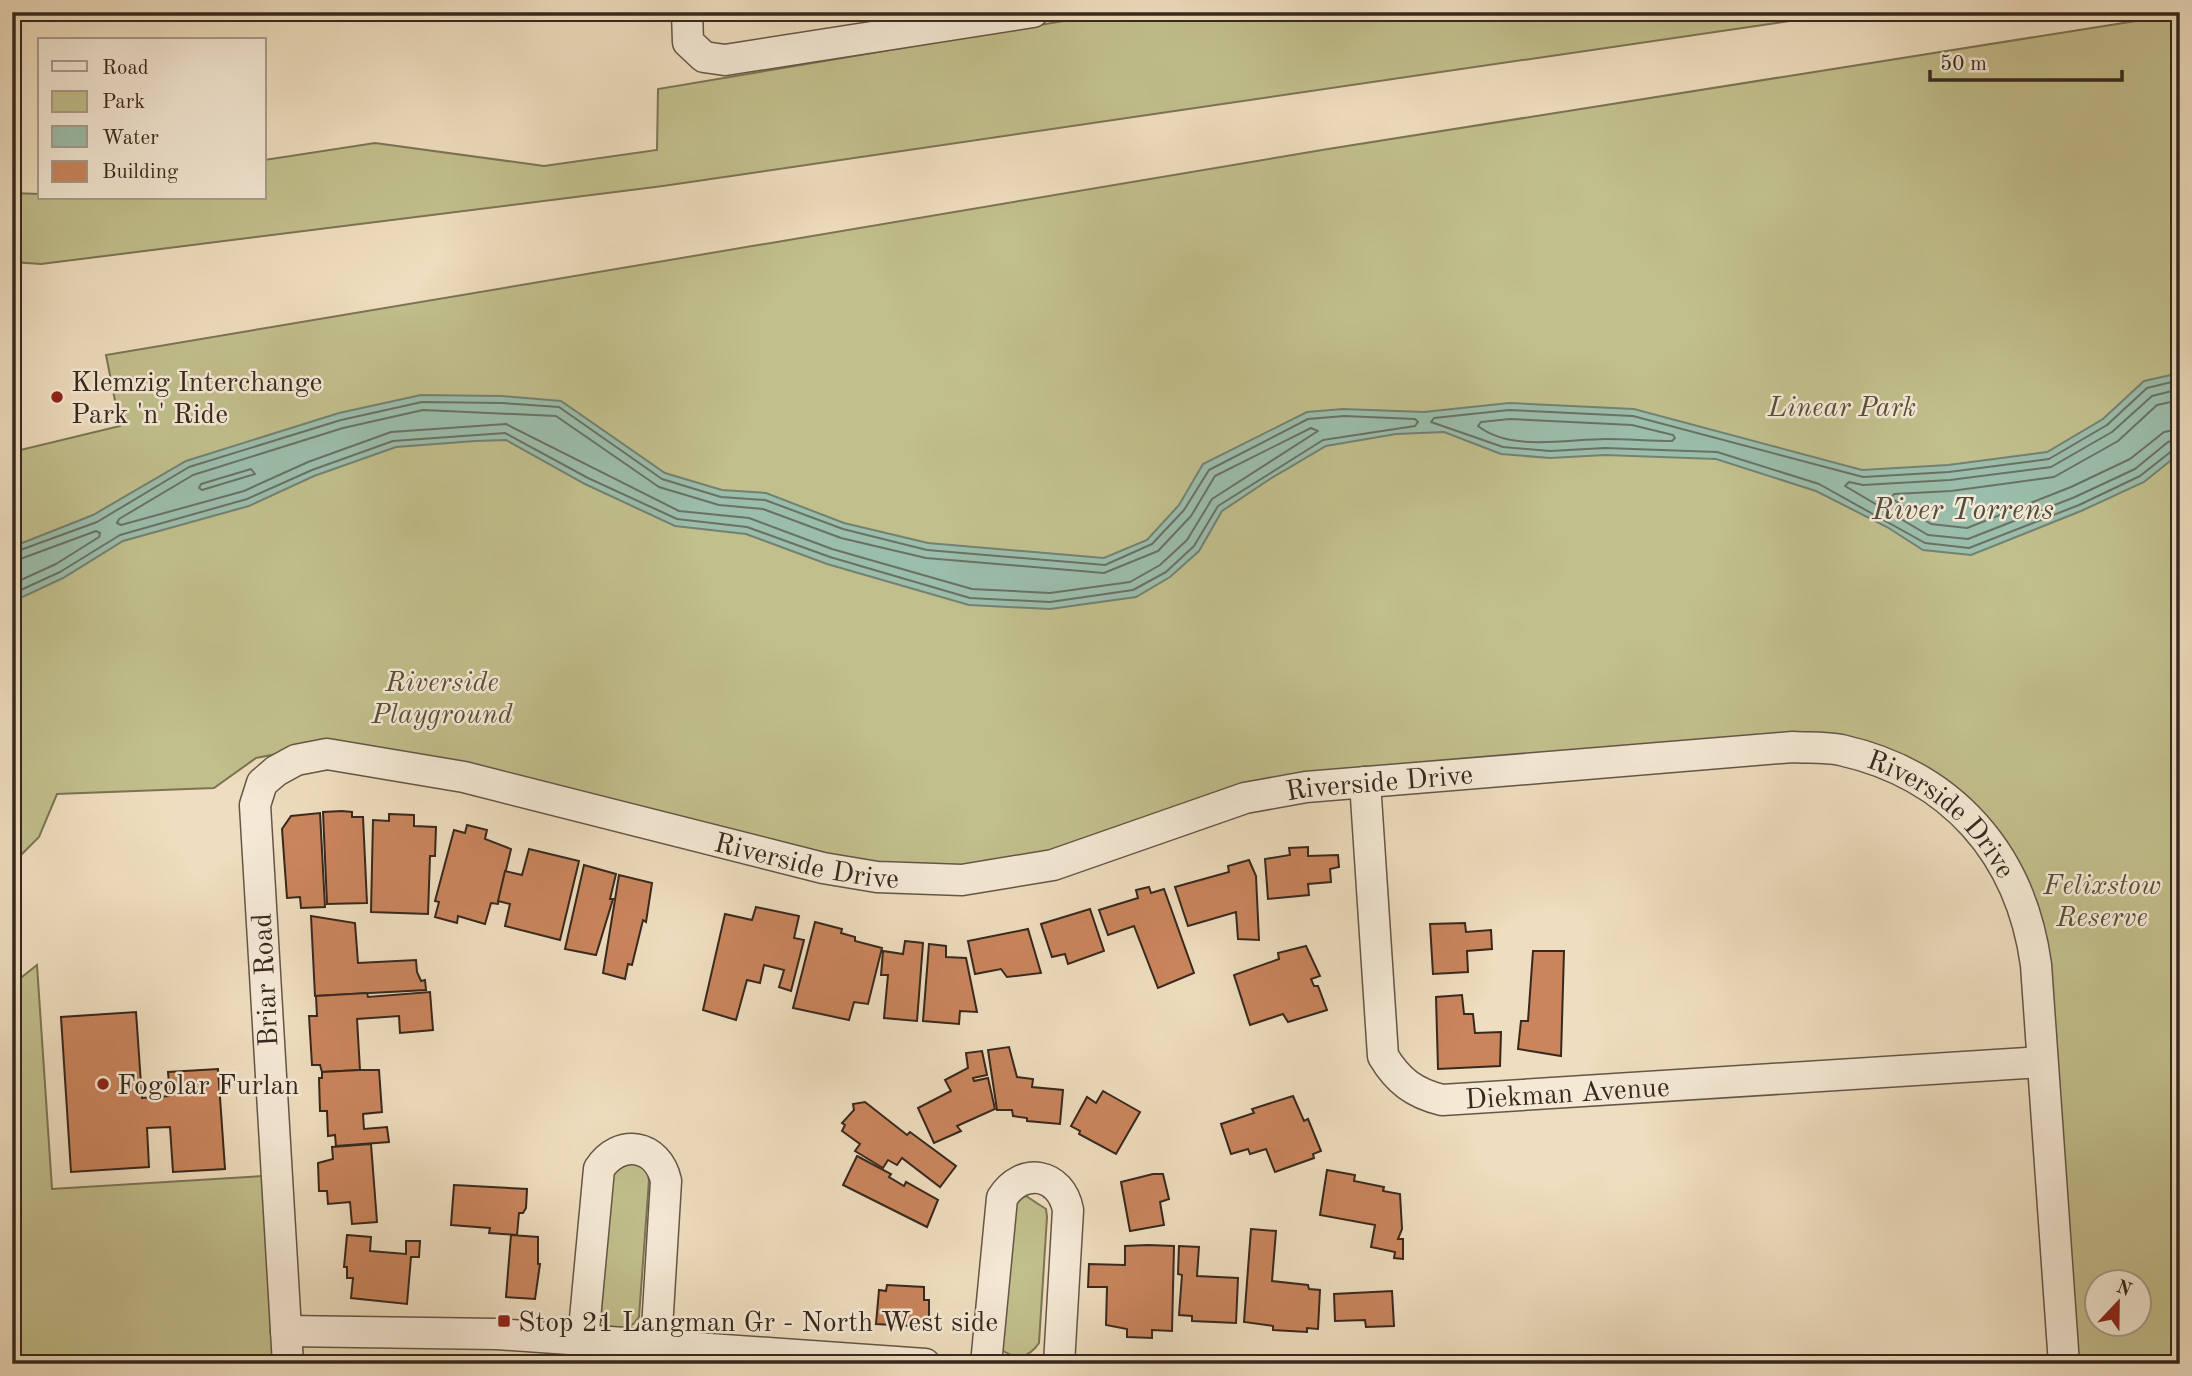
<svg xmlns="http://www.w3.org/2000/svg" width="2192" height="1376" font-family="'Old Standard TT',serif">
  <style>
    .green { fill: #c1bf8c; stroke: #7c7455; stroke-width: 2; fill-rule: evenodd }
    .water { fill: #9bbdab; stroke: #738173; stroke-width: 2 }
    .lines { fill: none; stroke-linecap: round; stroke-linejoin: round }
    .shore { stroke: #697264; stroke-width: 2 }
    .building { fill: #ca855d; stroke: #37281e; stroke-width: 2 }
    .minor-casing { stroke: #655546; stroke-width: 33 }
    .minor { stroke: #f4e9d5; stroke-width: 30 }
    .poi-dot { fill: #8f2418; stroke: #f4e9d5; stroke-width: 2.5 }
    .labels { text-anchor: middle; stroke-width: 5; stroke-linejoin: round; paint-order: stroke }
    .poi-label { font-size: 28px; fill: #37281e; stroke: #f4e9d5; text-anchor: start }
    .park-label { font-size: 28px; font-style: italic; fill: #5a4e3a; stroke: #f4e9d5 }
    .street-label { font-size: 28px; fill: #37281e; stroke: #f4e9d5 }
    .water-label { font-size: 30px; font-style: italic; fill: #504d41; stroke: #f4e9d5 }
  </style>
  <rect width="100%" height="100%" fill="#eeddbe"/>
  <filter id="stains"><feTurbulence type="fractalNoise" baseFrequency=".00286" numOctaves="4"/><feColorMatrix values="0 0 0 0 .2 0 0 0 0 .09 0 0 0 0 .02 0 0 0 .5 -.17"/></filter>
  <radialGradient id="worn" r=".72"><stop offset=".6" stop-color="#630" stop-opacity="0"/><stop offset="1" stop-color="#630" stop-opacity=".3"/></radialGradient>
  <g class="green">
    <path d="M1117,12H1851L663,186L41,264L12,262V193L40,194V198H264V160L375,143L544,166L657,150L658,89Z"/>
    <path d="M2180,14V1364H2064L2042,1062L2002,860L1871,754L1331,775L1021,865L905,872L313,747L256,758L214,788L57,794L39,837L12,864V452L120,426L106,355L1328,149ZM2098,1282H2140V1324H2098Z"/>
    <path d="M37,965L52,1189L263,1176L276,1349L271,1364H12V985Z"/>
    <path d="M615,1163H638L647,1172L649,1180L639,1317C626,1337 606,1333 597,1312L606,1172Z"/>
    <path d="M1026,1196L1046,1209L1047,1217L1039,1343C1029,1358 1016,1360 1002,1350L1014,1201Z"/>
  </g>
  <path class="water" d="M2180,373V453L2144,482L2081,511L1971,555L1923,550L1887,527L1816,491L1716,459L1605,455L1550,458L1501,454L1444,432L1396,434L1326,446L1270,479L1222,511L1199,551L1170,577L1136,597L1050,609L969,605L827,564L746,534L675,526L585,484L506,440L475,441L396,447L314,476L249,506L123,541L63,578L12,602V547L93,515L186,461L339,413L421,395L502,396L561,401L665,473L722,490L766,493L844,523L928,543L1104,558L1147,540L1179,505L1203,464L1307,412L1343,409L1424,412L1509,403L1634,409L1862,470L1948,465L2047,452L2103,419L2144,381Z"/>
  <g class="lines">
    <g class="shore">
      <path d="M2180,380L2147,388L2107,425L2049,459L1949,472L1863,477L1633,416L1509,410L1434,418L1431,422L1503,447L1550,451L1605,448L1717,452L1819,484L1925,543L1969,548L2079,505L2140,476L2173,450L2180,448"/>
      <path d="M2180,389L2152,396L2112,432L2051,467L1950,480L1863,485L1849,482L1845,486L1928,535L1968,539L2075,497L2135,469L2168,442L2180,439"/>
      <path d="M2180,400L2157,405L2118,441L2054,477L1951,491L1894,494L1891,498L1931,524L1967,528L2071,487L2130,459L2164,432L2180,429"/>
      <path d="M423,410L556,416L659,487L719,505L763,509L841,538L926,558L1104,573L1158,551L1191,516L1215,476L1311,428L1318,431L1212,499L1187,540L1160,565L1130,582L1050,593L972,589L832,549L749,518L679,511L506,424L391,432L308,462L244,491L121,525L117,523L119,519L193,475L343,428Z"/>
      <path d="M1510,419L1632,425L1673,435L1675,438L1672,441C1650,441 1628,439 1606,439C1567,439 1511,452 1478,426L1481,422Z"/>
      <path d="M251,469L255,474L202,490L199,488L201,484Z"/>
      <path d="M12,553L97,522L189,467L341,420L422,402L502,403L559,407L662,479L721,497L765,500L843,529L927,550L1105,565L1152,544L1184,510L1209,470L1308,419L1344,416L1415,419L1418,422L1415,426L1323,440L1218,506L1194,546L1166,572L1133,590L1050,602L970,598L830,557L747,527L677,519L588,478L505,433L393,441L312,470L247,499L120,535L60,572L12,594"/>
      <path d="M12,562L96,531L100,533L99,537L56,564L12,584"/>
    </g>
  </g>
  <g class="building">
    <path d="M342,811L352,812V817H363L367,903L327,904L323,812Z"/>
    <path d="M320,813L325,907L301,908L300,897L287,898L282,829L291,816Z"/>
    <path d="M389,814L414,815V826L436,827L435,856H430L428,914L371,912L373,820L389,821Z"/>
    <path d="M467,825L487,830L485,839L511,849L498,904L491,903L485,924L458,916L457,923L435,917L439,902L435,901L454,830L465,833Z"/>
    <path d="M1308,847V856L1338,855L1339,867L1330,869L1331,882L1308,884L1309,895L1268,899L1265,859L1290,855L1289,848Z"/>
    <path d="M529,849L579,861L560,940L505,926L510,904L498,901L505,871L522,875Z"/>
    <path d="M1249,860L1256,876L1259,940L1238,939L1236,912L1188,926L1175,887L1229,872L1228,866Z"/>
    <path d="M584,865L616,874L610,899H613L596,955L565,949Z"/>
    <path d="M619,875L652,883L646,922L643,920L632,965L628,964L625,979L603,973Z"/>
    <path d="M1149,887L1151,893L1164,889L1194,973L1158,988L1134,926L1108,935L1099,910L1138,898L1136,890Z"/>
    <path d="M756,907L799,916L794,938L804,940L791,991L779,987L784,970L764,965L760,983L747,980L736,1020L703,1010L725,914L752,920Z"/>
    <path d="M1090,909L1104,951L1068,964L1065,954L1052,957L1041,924Z"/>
    <path d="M311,916L355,923L358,963L416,960L417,972L421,981L425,980L426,990L315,996Z"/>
    <path d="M815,922L842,929L841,933L855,937V941L882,948L868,1004L854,1002L849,1020L793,1008Z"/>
    <path d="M1465,923L1466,932L1491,930L1492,949L1467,951L1468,972L1433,974L1430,924Z"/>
    <path d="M1028,929L1041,973L1007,977L1001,969L975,974L968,941Z"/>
    <path d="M905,941L923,943L917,1021L884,1018L888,975H881L883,951L903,954Z"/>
    <path d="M929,944L946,946V957L966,958L977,1012L960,1011L959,1024L923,1021Z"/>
    <path d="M1306,946L1320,976L1311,979L1314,986H1318L1327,1010L1288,1022L1283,1014L1250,1025L1234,975L1279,959L1278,953Z"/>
    <path d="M1533,951H1564L1561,1056L1518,1049L1521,1021H1528Z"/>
    <path d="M430,992L433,1030L400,1033L399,1016L357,1019L360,1070L322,1072L320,1065H312L309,1016H317L316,996L367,993L368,997Z"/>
    <path d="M1462,995L1464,1014H1473L1475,1033L1501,1032L1500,1066L1438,1069L1436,997Z"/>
    <path d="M136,1012L142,1098L170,1096L168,1072L218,1069L225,1169L173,1172L170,1127L147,1128L149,1167L71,1172L61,1017Z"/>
    <path d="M1009,1047L1017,1077L1033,1079L1032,1087L1063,1090L1060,1124L1027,1121V1118L1013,1116L1012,1110H997L988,1050Z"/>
    <path d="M982,1051L987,1075L973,1078L974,1081L988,1078L995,1109L957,1126L961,1131L934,1143L918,1108L951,1091L945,1080L968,1068L966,1053Z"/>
    <path d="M360,1070H379L382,1112L363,1114L364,1129L387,1127L389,1142L336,1146L335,1135L328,1136L327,1111H320L319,1078H322V1072Z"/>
    <path d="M1103,1091L1140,1112L1116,1154L1079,1134L1080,1131L1071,1126L1087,1097L1096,1103Z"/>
    <path d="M1293,1096L1304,1121L1308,1119L1321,1151L1313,1154L1314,1158L1275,1172L1266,1149L1250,1154L1248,1149L1231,1154L1221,1124L1254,1113L1252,1109Z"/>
    <path d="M865,1102L907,1135L910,1132L956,1166L940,1187L902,1158L897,1165L888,1160L883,1168L855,1151L860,1144L842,1131L845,1125L842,1123L854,1110L853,1104Z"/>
    <path d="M371,1144L377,1222L352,1224L350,1202L328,1204L327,1191H319L318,1163L333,1159L332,1147Z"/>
    <path d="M857,1156L891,1174L889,1177L904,1186L906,1182L938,1200L927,1227L843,1185Z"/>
    <path d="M1327,1170L1355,1175L1354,1181L1384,1187L1383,1191L1400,1194L1402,1229L1398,1239H1403V1259L1394,1258L1395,1252L1371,1247L1375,1225L1320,1215Z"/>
    <path d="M1153,1174H1163L1169,1199L1160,1202L1164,1225L1130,1231L1121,1182Z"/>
    <path d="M454,1185L527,1189L526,1208L523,1213H519L517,1235L489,1233L490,1228L451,1225Z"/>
    <path d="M1251,1229L1276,1231L1272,1281L1308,1285L1309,1289L1320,1290L1318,1329L1307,1328V1332L1273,1330V1326L1244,1322Z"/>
    <path d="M347,1235L371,1237L370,1251L406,1254V1241H420L419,1257H411L407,1304L351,1298L353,1278H347V1267H344Z"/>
    <path d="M511,1235L538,1237V1264H540L535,1299L506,1297Z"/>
    <path d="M1148,1245L1174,1246L1172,1331L1152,1330V1338L1127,1337V1329L1106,1325L1107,1287H1088L1089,1264L1125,1265V1246Z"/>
    <path d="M1179,1246L1199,1247L1197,1276L1238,1278L1236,1323L1192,1321V1316L1179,1315L1182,1275L1178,1274Z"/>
    <path d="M887,1285L924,1287V1300H929V1327L876,1324L879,1290L886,1291Z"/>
    <path d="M1392,1291L1394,1326L1366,1327L1365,1320L1335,1321L1334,1294Z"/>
  </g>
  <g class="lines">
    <defs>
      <g id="minor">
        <path d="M687,12L688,42L704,57L725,60L1033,12"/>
        <path id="s1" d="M1365,782L1383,1056C1398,1081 1414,1093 1442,1100L2042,1062"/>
        <path d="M286,1331L497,1334L925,1364"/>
        <path d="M583,1340L599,1169C619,1138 658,1144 666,1181L656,1345L658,1363"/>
        <path id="s2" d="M288,1364L255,805L262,783L276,771L296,760L327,754L464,777L823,868L877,877L962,880L1053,865L1245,798L1306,787L1793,747C1809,748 1826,747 1841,750C1952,775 2021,854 2036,965L2064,1364"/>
        <path d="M986,1364L1002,1198C1022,1166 1061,1173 1068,1210L1059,1364"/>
      </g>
    </defs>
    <use href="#minor" class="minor-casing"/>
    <use href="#minor" class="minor"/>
  </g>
  <g class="poi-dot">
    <circle cx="57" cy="397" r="7"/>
    <circle cx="103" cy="1084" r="7"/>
    <rect x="497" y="1314" width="14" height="14" rx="3.5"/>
  </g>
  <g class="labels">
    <g class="poi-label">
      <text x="71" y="391">Klemzig Interchange<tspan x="71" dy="32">Park 'n' Ride</tspan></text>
      <text x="117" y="1094">Fogolar Furlan</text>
      <text x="518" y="1331">Stop 21 Langman Gr - North West side</text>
    </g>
    <g class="park-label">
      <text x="1842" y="416">Linear Park</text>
      <text x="442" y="691">Riverside<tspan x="442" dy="32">Playground</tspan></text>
      <text x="2102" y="894">Felixstow<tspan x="2102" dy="32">Reserve</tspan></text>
    </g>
    <g class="street-label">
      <text dy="10" stroke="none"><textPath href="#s2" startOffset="1736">Riverside Drive</textPath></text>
      <text dy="10" stroke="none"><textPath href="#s2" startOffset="2322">Riverside Drive</textPath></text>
      <text dy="10" stroke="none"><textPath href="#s2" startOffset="1148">Riverside Drive</textPath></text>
      <text transform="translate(264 980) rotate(-93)" y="10">Briar Road</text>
      <text dy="10" stroke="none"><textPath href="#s1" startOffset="476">Diekman Avenue</textPath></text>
    </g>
    <g class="water-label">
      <text x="1963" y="519">River Torrens</text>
    </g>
  </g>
  <rect width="2192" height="1376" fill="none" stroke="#eeddbe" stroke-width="42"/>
  <rect x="14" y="14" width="2164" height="1348" fill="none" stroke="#37281e" stroke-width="3.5"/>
  <rect x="21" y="21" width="2150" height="1334" fill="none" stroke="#37281e" stroke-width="2"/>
  <rect x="38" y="38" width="228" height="161" fill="#f4e9d5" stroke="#a89c8c" stroke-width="2"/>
  <rect x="52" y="61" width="35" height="10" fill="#f4e9d5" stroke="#a89c8c" stroke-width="2"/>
  <text x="102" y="74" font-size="21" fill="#37281e">Road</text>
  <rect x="52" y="91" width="35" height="21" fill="#c1bf8c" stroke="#a89c8c" stroke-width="2"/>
  <text x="102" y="108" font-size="21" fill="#37281e">Park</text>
  <rect x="52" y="126" width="35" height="21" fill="#9bbdab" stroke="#a89c8c" stroke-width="2"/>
  <text x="102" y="144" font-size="21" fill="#37281e">Water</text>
  <rect x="52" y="161" width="35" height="21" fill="#ca855d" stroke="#a89c8c" stroke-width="2"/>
  <text x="102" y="178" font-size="21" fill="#37281e">Building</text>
  <g transform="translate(2118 1303) rotate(22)"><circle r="33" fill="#f4e9d5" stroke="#a89c8c" stroke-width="2"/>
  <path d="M0-5L12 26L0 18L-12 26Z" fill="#8f2418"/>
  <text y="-10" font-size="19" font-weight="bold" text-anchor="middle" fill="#37281e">N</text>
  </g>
  <path d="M1930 70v10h192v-10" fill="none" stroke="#37281e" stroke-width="3.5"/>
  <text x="1940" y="70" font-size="21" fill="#37281e" stroke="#f4e9d5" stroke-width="5" paint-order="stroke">50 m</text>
  <rect width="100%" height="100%" filter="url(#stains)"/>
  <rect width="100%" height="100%" fill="url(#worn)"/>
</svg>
